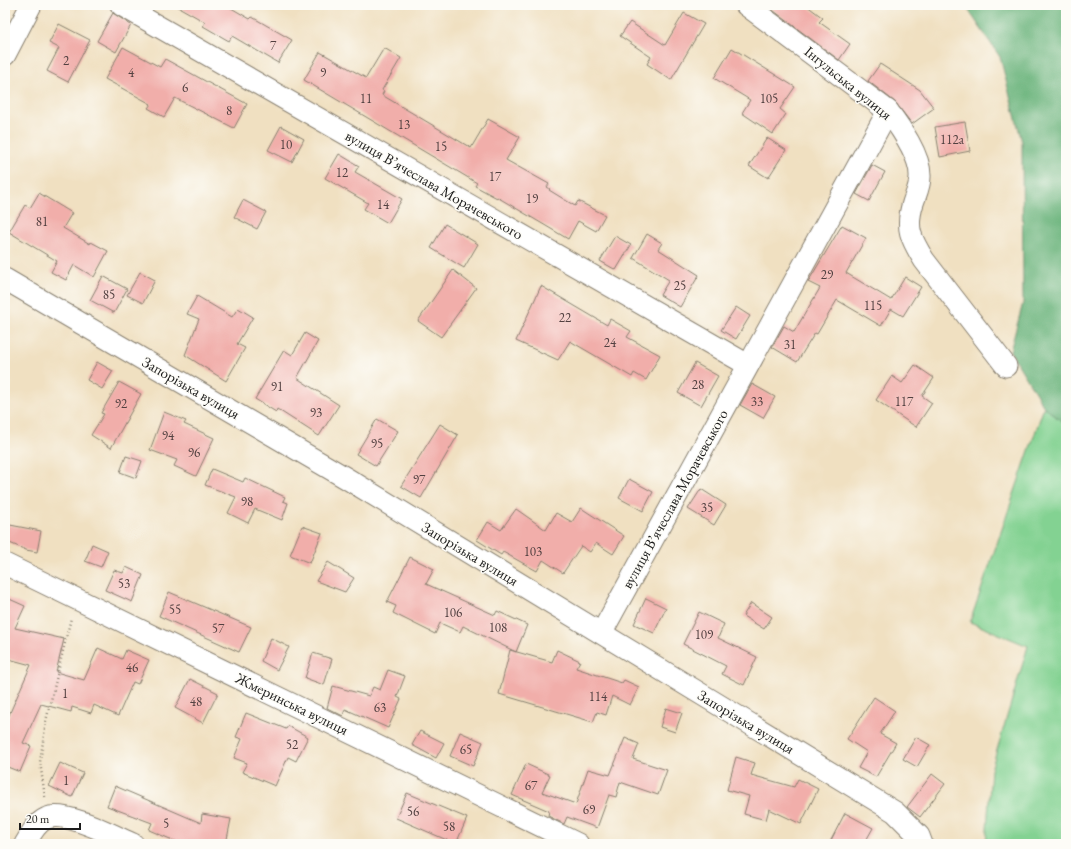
<svg xmlns="http://www.w3.org/2000/svg" width="1071" height="849" font-family="'EB Garamond',serif">
  <style>
    .green { fill: #83d292; stroke: #507757 }
    .forest { fill: #6ab47c; stroke: #43684c }
    .building { fill: #f1aeaa }
    .lines { fill: none; stroke-linecap: round; stroke-linejoin: round }
    .minor-casing { stroke: #867e6e; stroke-width: 23 }
    .path { stroke: #867e6e; stroke-width: 2.5; stroke-dasharray: 1 3; stroke-linecap: butt }
    .minor { stroke: #fff; stroke-width: 21 }
    .labels { text-anchor: middle; stroke-width: 3; stroke-linejoin: round; paint-order: stroke }
    .number-label { font-size: 13px; fill: #514040 }
    .street-label { font-size: 15px; fill: #1c1c1c; stroke: #fdfcf7 }
  </style>
  <rect width="100%" height="100%" fill="#fdfcf7"/>
  <filter id="ink" filterUnits="userSpaceOnUse"><feTurbulence type="fractalNoise" baseFrequency=".025" numOctaves="2"/><feDisplacementMap in="SourceGraphic" scale="8" xChannelSelector="R" yChannelSelector="G"/><feConvolveMatrix kernelMatrix="1 2 1 2 8 2 1 2 1" color-interpolation-filters="sRGB"/></filter>
  <filter id="wash" filterUnits="userSpaceOnUse"><feTurbulence type="fractalNoise" baseFrequency=".012" numOctaves="4" result="noise"/><feDisplacementMap in="SourceGraphic" scale="16" xChannelSelector="R" yChannelSelector="G"/><feGaussianBlur stdDeviation="0.9" result="paint"/><feColorMatrix in="noise" values="0 0 0 0 0 0 0 0 0 0 0 0 0 0 0 0 0 1.4 0 .05"/><feComposite in="paint" operator="in"/></filter>
  <g filter="url(#wash)">
    <rect width="100%" height="100%" fill="#f0e0c1"/>
    <path class="green" d="M1044,407L1063,422L1066,427V844H986L991,770L1028,646L970,622Z"/>
    <path class="forest" d="M965,5H1066V427L1063,422L1044,407L1010,351L1023,303L1022,142L1000,57Z"/>
    <g id="blocks">
      <g class="building">
        <path d="M175,5H226L250,19L252,17L292,40L278,63L232,36L229,41L203,26L205,22Z"/>
        <path d="M766,5H806L823,18L819,22L850,44L839,60Z"/>
        <path d="M113,13L131,25L116,52L97,41Z"/>
        <path d="M684,13L704,24L671,80L647,64L651,57L620,36L630,22L665,45Z"/>
        <path d="M59,24L90,40L68,82L47,71L59,48L49,43Z"/>
        <path d="M123,47L160,67L165,59L247,104L234,128L175,98L164,117L148,108L151,104L105,79Z"/>
        <path d="M384,48L401,58L382,90L384,91L382,95L471,148L488,119L520,137L506,160L549,184L547,187L550,189L549,190L575,206L578,201L605,215L596,231L578,221L568,239L497,197V198L475,186L477,183L304,80L320,52L366,78Z"/>
        <path d="M732,48L795,87L780,109L786,114L773,134L742,113L750,100L714,78Z"/>
        <path d="M880,64L920,90L934,108L912,124L895,102L868,81Z"/>
        <path d="M965,122L970,151L940,157L935,127Z"/>
        <path d="M281,126L304,139L292,162L268,150Z"/>
        <path d="M767,138L786,150L768,178L749,166Z"/>
        <path d="M339,154L359,166L355,172L402,199L388,223L364,209L368,203L325,178Z"/>
        <path d="M872,165L885,172L869,201L856,194Z"/>
        <path d="M39,193L72,213L63,228L90,244L91,242L108,251L94,277L74,265L66,280L51,272L57,261L9,232L25,205L30,208Z"/>
        <path d="M243,200L266,212L257,229L234,217Z"/>
        <path d="M445,224L478,244L464,268L431,248Z"/>
        <path d="M842,225L866,238L846,273L891,300L905,277L921,287L903,316L891,309L881,326L837,300L817,334L815,333L797,362L772,347L784,326L794,332L820,288L808,282Z"/>
        <path d="M647,234L662,243L658,249L699,275L680,307L660,295L669,280L633,258Z"/>
        <path d="M615,236L631,245L616,270L600,261Z"/>
        <path d="M453,270L476,288L441,337L418,321Z"/>
        <path d="M140,272L155,280L143,303L127,295Z"/>
        <path d="M103,276L127,289L114,313L90,300Z"/>
        <path d="M541,286L607,325L610,319L631,331L627,337L660,355L646,380L634,373L632,377L570,341L558,360L516,341Z"/>
        <path d="M197,296L232,317L238,308L253,317L237,344L245,348L226,381L185,355L199,319L187,314Z"/>
        <path d="M736,307L750,316L736,339L721,330Z"/>
        <path d="M305,333L318,341L297,378L339,405L319,436L277,409L276,412L255,399L284,350L292,355Z"/>
        <path d="M97,362L113,371L102,389L87,380Z"/>
        <path d="M695,363L718,376L701,406L678,393Z"/>
        <path d="M915,365L934,378L922,396L932,403L916,427L876,400L892,376L902,383Z"/>
        <path d="M119,382L141,394L111,448L91,435L104,414L101,413Z"/>
        <path d="M752,384L775,397L763,418L740,405Z"/>
        <path d="M164,412L186,421L184,424L214,438L196,476L174,466L177,460L150,450Z"/>
        <path d="M377,419L398,431L376,466L356,454Z"/>
        <path d="M440,424L458,435L421,498L401,486Z"/>
        <path d="M126,456L142,461L136,478L120,472Z"/>
        <path d="M212,469L243,482L245,478L285,497L283,501L288,503L282,520L255,509L248,523L228,513L236,497L205,485Z"/>
        <path d="M629,479L653,492L643,511L619,498Z"/>
        <path d="M701,489L726,505L714,525L688,509Z"/>
        <path d="M581,508L624,536L613,554L596,543L590,552L581,546L563,573L543,560L537,571L503,552L501,555L477,540L488,522L501,530L516,509L546,530L556,513L572,522Z"/>
        <path d="M5,524L41,531L37,552L26,550L5,541Z"/>
        <path d="M302,526L322,533L310,563L290,555Z"/>
        <path d="M92,544L108,551L101,567L85,561Z"/>
        <path d="M410,557L434,569L426,584L495,615L497,611L527,625L516,652L463,626L460,632L440,623L435,634L393,613L396,606L387,602Z"/>
        <path d="M328,562L354,578L345,592L316,581Z"/>
        <path d="M126,567L143,575L132,602L105,590L114,570L123,573Z"/>
        <path d="M169,592L251,627L239,652L159,616Z"/>
        <path d="M5,597L25,606L15,628L64,639L56,672L84,680L98,648L122,659L126,650L149,660L138,684L133,682L118,716L94,705L91,713L72,707L71,712L41,704L23,743L31,746L20,772L5,766V724L31,665L5,658Z"/>
        <path d="M646,598L666,608L654,633L634,624Z"/>
        <path d="M751,603L772,617L764,629L743,616Z"/>
        <path d="M699,612L724,624L718,638L757,657L744,685L722,674L726,666L683,644Z"/>
        <path d="M271,638L289,647L277,670L261,661Z"/>
        <path d="M510,650L552,662L557,650L580,661L576,668L622,683L624,680L639,687L630,705L612,696L606,715L597,712L593,722L499,694Z"/>
        <path d="M313,653L332,659L324,685L305,678Z"/>
        <path d="M388,670L405,676L397,697L401,699L388,728L345,709L343,716L327,708L333,686L369,696L373,687L380,690Z"/>
        <path d="M190,679L218,693L203,723L175,708Z"/>
        <path d="M874,697L895,711L880,734L896,743L876,777L858,768L867,752L847,739Z"/>
        <path d="M666,708L682,713L675,732L660,727Z"/>
        <path d="M246,713L286,729L288,726L308,737L296,761L288,757L275,786L242,772L247,763L234,758L242,739L236,737Z"/>
        <path d="M420,731L444,743L436,758L412,745Z"/>
        <path d="M460,732L483,742L473,766L450,756Z"/>
        <path d="M916,737L930,745L917,767L903,759Z"/>
        <path d="M625,738L639,744L633,759L667,770L658,795L620,782L616,797L609,795L597,828L567,817L564,824L548,816L549,811L512,795L526,764L550,775L542,792L576,804L588,769L610,775Z"/>
        <path d="M736,757L755,763L751,775L794,787L798,779L818,789L801,824L769,809L766,820L744,814L749,796L727,790Z"/>
        <path d="M60,763L83,773L72,797L49,786Z"/>
        <path d="M932,774L945,784L920,817L907,807Z"/>
        <path d="M115,786L201,823L202,814L231,819L226,844H182L149,830L152,823L107,806Z"/>
        <path d="M407,793L467,818L456,844L396,818Z"/>
        <path d="M845,813L873,828L864,844H829Z"/>
      </g>
    </g>
  </g>
  <g filter="url(#ink)">
    <use href="#blocks" fill-opacity="0" stroke="#867e6e" stroke-width="1"/>
    <g class="lines">
      <defs>
        <g id="minor">
          <path d="M121,5L748,365"/>
          <path d="M746,5L888,111C900,127 921,156 920,177C920,186 916,194 913,203C905,228 911,239 924,260L1006,366"/>
          <path d="M5,55L31,5"/>
          <path d="M5,279L346,478L895,812L919,836L922,844"/>
          <path d="M5,564L578,844"/>
          <path d="M602,632L888,111"/>
          <path d="M25,844C31,834 36,823 47,818C66,810 114,836 133,844"/>
        </g>
      </defs>
      <use href="#minor" class="minor-casing"/>
      <path class="path" d="M45,797L40,762L46,721L71,618"/>
      <use href="#minor" class="minor"/>
    </g>
  </g>
  <g class="labels">
    <g class="number-label">
      <text x="273" y="50">7</text>
      <text x="66" y="65">2</text>
      <text x="131" y="77">4</text>
      <text x="323" y="77">9</text>
      <text x="185" y="92">6</text>
      <text x="366" y="103">11</text>
      <text x="769" y="103">105</text>
      <text x="229" y="115">8</text>
      <text x="404" y="129">13</text>
      <text x="952" y="144">112а</text>
      <text x="286" y="149">10</text>
      <text x="441" y="151">15</text>
      <text x="342" y="177">12</text>
      <text x="495" y="181">17</text>
      <text x="532" y="203">19</text>
      <text x="383" y="209">14</text>
      <text x="42" y="226">81</text>
      <text x="827" y="279">29</text>
      <text x="680" y="290">25</text>
      <text x="109" y="299">85</text>
      <text x="873" y="310">115</text>
      <text x="565" y="322">22</text>
      <text x="610" y="347">24</text>
      <text x="790" y="349">31</text>
      <text x="698" y="389">28</text>
      <text x="277" y="391">91</text>
      <text x="757" y="406">33</text>
      <text x="904" y="406">117</text>
      <text x="121" y="408">92</text>
      <text x="316" y="417">93</text>
      <text x="168" y="440">94</text>
      <text x="377" y="448">95</text>
      <text x="194" y="457">96</text>
      <text x="419" y="484">97</text>
      <text x="247" y="506">98</text>
      <text x="707" y="512">35</text>
      <text x="533" y="556">103</text>
      <text x="124" y="588">53</text>
      <text x="175" y="614">55</text>
      <text x="453" y="617">106</text>
      <text x="498" y="632">108</text>
      <text x="218" y="633">57</text>
      <text x="704" y="639">109</text>
      <text x="132" y="672">46</text>
      <text x="65" y="698">1</text>
      <text x="598" y="701">114</text>
      <text x="196" y="706">48</text>
      <text x="380" y="712">63</text>
      <text x="292" y="749">52</text>
      <text x="466" y="754">65</text>
      <text x="66" y="785">1</text>
      <text x="531" y="790">67</text>
      <text x="589" y="814">69</text>
      <text x="413" y="816">56</text>
      <text x="166" y="828">5</text>
      <text x="449" y="831">58</text>
    </g>
    <g class="street-label">
      <text transform="translate(848 83) rotate(39)" y="5">Інгульська вулиця</text>
      <text transform="translate(434 185) rotate(30)" y="5">вулиця В’ячеслава Морачевського</text>
      <text transform="translate(191 388) rotate(30)" y="5">Запорізька вулиця</text>
      <text transform="translate(675 499) rotate(-61)" y="5">вулиця В’ячеслава Морачевського</text>
      <text transform="translate(470 554) rotate(31)" y="5">Запорізька вулиця</text>
      <text transform="translate(292 704) rotate(26)" y="5">Жмеринська вулиця</text>
      <text transform="translate(746 722) rotate(31)" y="5">Запорізька вулиця</text>
    </g>
  </g>
  <rect width="1071" height="849" fill="none" stroke="#fdfcf7" stroke-width="20"/>
  <path d="M20 823v6h60v-6" fill="none" stroke="#1c1c1c" stroke-width="2"/>
  <text x="26" y="823" font-size="12" fill="#1c1c1c" stroke="#fdfcf7" stroke-width="3" paint-order="stroke">20 m</text>
</svg>
